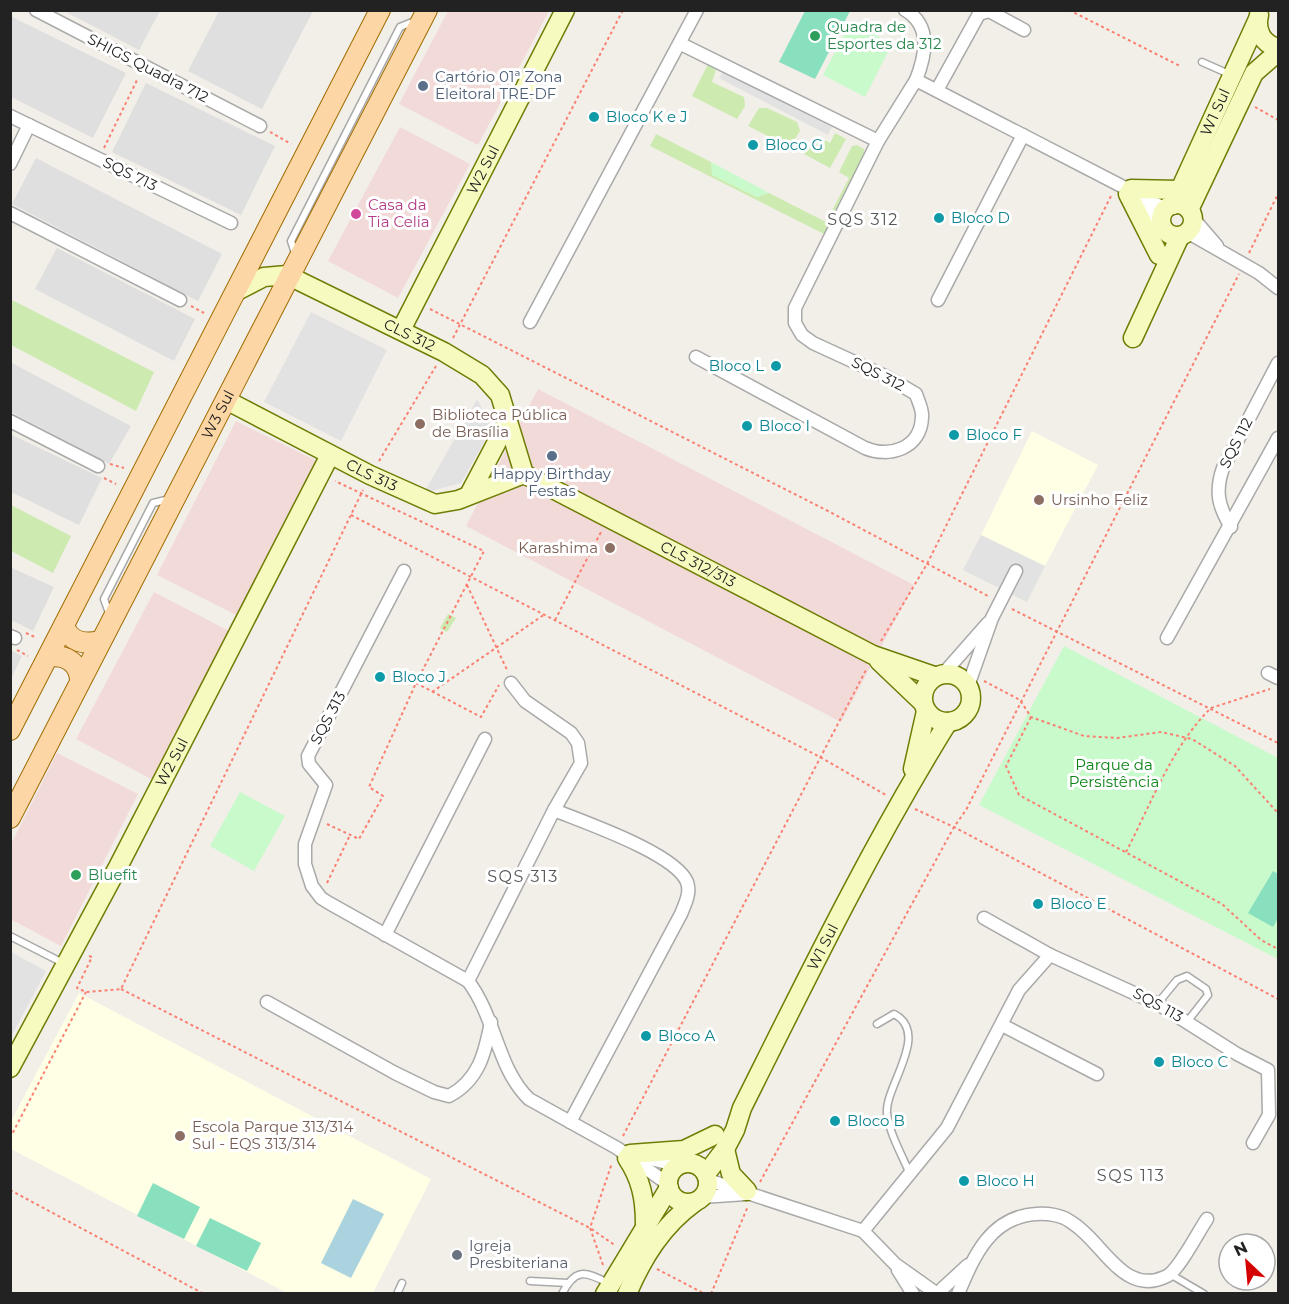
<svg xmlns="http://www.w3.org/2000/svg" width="1289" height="1304" font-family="Montserrat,sans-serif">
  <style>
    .residential { fill: #e0dfdf }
    .commercial { fill: #f2dad9 }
    .education { fill: #ffffe5 }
    .grass { fill: #cdebb0 }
    .park { fill: #c8facc }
    .pitch { fill: #88e0be }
    .parking { fill: #e2e2e2 }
    .water { fill: #aad3df }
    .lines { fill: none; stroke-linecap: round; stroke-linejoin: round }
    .lane-casing { stroke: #a9a9a9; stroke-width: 9 }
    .street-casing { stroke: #a9a9a9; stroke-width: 15 }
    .secondary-casing { stroke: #707d05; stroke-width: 21 }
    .primary-casing { stroke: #a06b00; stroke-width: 22 }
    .path { stroke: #fa8072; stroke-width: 2; stroke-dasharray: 3 3; stroke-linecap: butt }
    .lane { stroke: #fff; stroke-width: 6 }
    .street { stroke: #fff; stroke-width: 12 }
    .secondary { stroke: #f7fabf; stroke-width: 18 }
    .primary { stroke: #fcd6a4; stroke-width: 20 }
    .leisure-dot { fill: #2e9e5b; stroke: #fff; stroke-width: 2 }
    .service-dot { fill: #5c6f8a; stroke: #fff; stroke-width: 2 }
    .culture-dot { fill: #0f9aa8; stroke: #fff; stroke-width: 2 }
    .hotel-dot { fill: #d1479c; stroke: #fff; stroke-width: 2 }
    .education-dot { fill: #8d6e63; stroke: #fff; stroke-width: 2 }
    .worship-dot { fill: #6b7280; stroke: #fff; stroke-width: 2 }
    .labels { text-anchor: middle; stroke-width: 6; stroke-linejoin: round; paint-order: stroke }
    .leisure-label { font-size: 15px; fill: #27864d; stroke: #fff; text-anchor: start }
    .street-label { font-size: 15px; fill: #222; stroke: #fff }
    .service-label { font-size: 15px; fill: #4e5e75; stroke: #fff; text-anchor: start }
    .culture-label { font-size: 15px; fill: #0d838f; stroke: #fff; text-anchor: start }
    .hotel-label { font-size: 15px; fill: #b23c85; stroke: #fff; text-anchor: start }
    .education-label { font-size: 15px; fill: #785e54; stroke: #fff; text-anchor: start }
    .park-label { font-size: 15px; fill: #0c8416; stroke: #fff }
    .worship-label { font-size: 15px; fill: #5b616d; stroke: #fff; text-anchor: start }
    .neighbourhood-label { font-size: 16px; letter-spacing: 1.5px; fill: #555; stroke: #fff }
  </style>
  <rect width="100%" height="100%" fill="#f2efe9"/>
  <g class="residential">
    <path d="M64,11H160L139,50Z"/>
    <path d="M219,11H313L262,109L188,71Z"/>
    <path d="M10,16L126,73L93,138L11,97Z"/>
    <path d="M146,83L275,146L241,215L112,152Z"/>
    <path d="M36,158L222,254L198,301L12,204Z"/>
    <path d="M57,248L195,319L174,361L35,289Z"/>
    <path d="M10,362L131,426L109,464L11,412Z"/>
    <path d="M10,434L102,478L79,525L11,492Z"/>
    <path d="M10,567L54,587L33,631L11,620Z"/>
    <path d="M11,650L22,656L11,679Z"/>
  </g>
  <g class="commercial">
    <path d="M448,11H549L478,145L399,104Z"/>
    <path d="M400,127L470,164L398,298L328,261Z"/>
    <path d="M538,389L914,585L841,722L466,526Z"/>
    <path d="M236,421L317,461L238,616L157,575Z"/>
    <path d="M154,592L231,632L153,780L76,739Z"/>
    <path d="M57,753L138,794L61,946L10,919L11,844Z"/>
  </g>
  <g class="education">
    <path d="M1032,431L1098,465L1045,566L981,535Z"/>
    <path d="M79,993L431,1179L373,1293H287L11,1149L10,1123Z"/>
  </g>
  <g class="grass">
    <path d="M708,64L716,70L712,82L744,97L745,106L737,119L692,96Z"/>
    <path d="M759,108H767L797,122L800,131L790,147L748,126Z"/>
    <path d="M835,133L846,139L830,168L804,154L817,136L830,143Z"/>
    <path d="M656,134L711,162L713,175L757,197L769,193L826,222L849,178L839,172L852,146L857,145L864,149V157L826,235L650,146Z"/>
    <path d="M10,299L154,372L136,411L11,345Z"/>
    <path d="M11,505L71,536L53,573L11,551Z"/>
    <path d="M448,614L456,618L447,632L440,628Z"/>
  </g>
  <g class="park">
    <path d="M851,22L892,44L865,97L823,75Z"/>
    <path d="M711,162L769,193L757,197L712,175Z"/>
    <path d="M1064,646L1278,758V959L979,805Z"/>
    <path d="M240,792L285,816L254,871L210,846Z"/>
  </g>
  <g class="pitch">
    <path d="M805,11H850L815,79L779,62Z"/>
    <path d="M1273,871L1278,874V918L1273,927L1248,913Z"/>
    <path d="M153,1183L200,1207L184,1239L137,1216Z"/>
    <path d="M210,1218L261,1243L247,1271L196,1246Z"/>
  </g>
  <g class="parking">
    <path d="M723,71L832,127L828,135L719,78Z"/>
    <path d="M311,312L387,350L341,441L264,402Z"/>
    <path d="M477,399L492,428L461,483L424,493Z"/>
    <path d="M981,535L1045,566L1027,602L963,570Z"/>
    <path d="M11,952L46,971L11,1037Z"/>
  </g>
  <path class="water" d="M353,1199L384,1214L351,1278L321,1263Z"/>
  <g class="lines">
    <defs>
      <g id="lane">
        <path d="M1202,62L1229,74"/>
        <path d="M295,253L291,241L400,27L415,21"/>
        <path d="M109,613L104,599L153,503L170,499"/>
        <path d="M10,936L63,963"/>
        <path d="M1158,1003L1177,980L1187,976L1206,989L1208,995L1187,1022"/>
        <path d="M877,1024L894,1014C931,1033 885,1086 887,1113C889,1133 902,1155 910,1174"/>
        <path d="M1170,1274L1204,1294"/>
        <path d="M530,1281L568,1283"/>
        <path d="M397,1294L402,1283"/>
        <path d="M562,1294C575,1268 585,1271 608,1283"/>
      </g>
      <g id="street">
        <path d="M36,10L260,126"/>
        <path d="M905,10C933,26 925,57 916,80"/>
        <path d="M681,44L878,141"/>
        <path d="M937,90L979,14L989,11L1024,30"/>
        <path d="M10,116L231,223"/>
        <path d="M10,164L29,125"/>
        <path d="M1136,201L1161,224"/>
        <path d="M10,213L180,300"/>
        <path d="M1192,217L1217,246"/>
        <path d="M1187,232L1259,273L1278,288"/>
        <path d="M938,300L1023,135"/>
        <path d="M530,322L697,10"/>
        <path d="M696,357L865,448C889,458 921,449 922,417C923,410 918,401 916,394L887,377L813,343L802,335L795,323V308L878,141L916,80L1166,209"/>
        <path d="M10,421L98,466"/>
        <path d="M1231,527C1218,506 1215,491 1223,468L1278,363"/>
        <path d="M404,571L308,756L309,764L326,785L305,844V864L312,886L321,898L329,903L468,981C496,1018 497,1068 529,1099L617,1148L668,1184"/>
        <path d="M10,636L15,638"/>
        <path d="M1167,638L1278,438"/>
        <path d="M944,673L988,623"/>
        <path d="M1268,673L1278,678"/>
        <path d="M968,686L992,618L1016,571"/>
        <path d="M554,810C583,822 675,853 687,882C691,893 685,904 681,914L570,1122"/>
        <path d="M984,918L1050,955"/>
        <path d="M385,935L485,739"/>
        <path d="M468,981L554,810L581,763L578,743L571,733L525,701L511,683"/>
        <path d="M267,1002L395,1073L434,1092L449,1096C479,1080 485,1053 491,1022"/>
        <path d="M1002,1025L1097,1074"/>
        <path d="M643,1157L679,1166"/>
        <path d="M708,1180L863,1231L947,1128L1019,990L1050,955L1158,1004L1237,1054L1268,1070L1269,1115L1253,1143"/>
        <path d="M702,1197L746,1194"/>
        <path d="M863,1231L895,1264L933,1291"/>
        <path d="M898,1270L913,1294"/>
        <path d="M942,1289L968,1265"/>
        <path d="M958,1294C974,1256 990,1217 1036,1214C1047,1213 1062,1215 1071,1222C1103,1241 1123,1298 1167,1276C1179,1270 1198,1232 1207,1219"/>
      </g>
      <g id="secondary">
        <path d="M1259,15C1255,31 1263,44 1278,48"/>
        <path d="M1131,189L1179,190"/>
        <path d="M1128,194L1159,255"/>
        <circle cx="1177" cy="220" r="16"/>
        <path id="s1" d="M1173,205L1258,19"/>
        <path d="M1189,210L1254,73L1278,52"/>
        <path id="s2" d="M235,292L264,277L287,275L444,352L482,375L500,395L524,474"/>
        <path id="s3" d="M401,330L565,10"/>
        <path d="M1133,338L1180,236"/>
        <path id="s4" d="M226,400L370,475L435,504L458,500L524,474"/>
        <path id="s5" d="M524,474L873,655L934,676"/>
        <path d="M469,495L508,421"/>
        <path d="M879,661L922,702"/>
        <circle cx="947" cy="698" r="24"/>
        <path d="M913,769L926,711"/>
        <path id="s6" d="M10,1068L118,867L330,455"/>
        <path d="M725,1149L731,1174L747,1191"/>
        <path d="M630,1154L684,1150L715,1135"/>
        <path d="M627,1158C641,1179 645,1198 645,1224"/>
        <circle cx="688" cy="1183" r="20"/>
        <path id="s7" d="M706,1174L725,1149L735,1130L742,1108C807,978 871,846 948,722"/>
        <path d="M605,1294L669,1188"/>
        <path d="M627,1294C643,1257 662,1226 695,1202"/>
      </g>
      <g id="primary">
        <path d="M64,626C70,642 84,645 100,641"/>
        <path d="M48,657C65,654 79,662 80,680"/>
        <path d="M10,730L380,10"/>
        <path id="s8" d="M10,818L427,10"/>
      </g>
    </defs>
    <use href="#lane" class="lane-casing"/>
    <use href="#street" class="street-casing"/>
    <use href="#secondary" class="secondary-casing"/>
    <use href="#primary" class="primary-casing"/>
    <g class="path">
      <path d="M1069,10L1180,66"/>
      <path d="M1255,107L1278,120"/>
      <path d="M270,132L291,144"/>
      <path d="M104,148L138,78"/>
      <path d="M1249,253L1278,194"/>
      <path d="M191,306L204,313"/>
      <path d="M430,309L828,511L988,596"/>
      <path d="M453,338L623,10"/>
      <path d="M379,461L436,366"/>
      <path d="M110,464L124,468"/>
      <path d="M104,478L116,484"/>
      <path d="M351,515L820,757L886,795"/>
      <path d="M467,585L508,672"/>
      <path d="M1012,609L1278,743"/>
      <path d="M555,620L601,532"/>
      <path d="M26,633L37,638"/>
      <path d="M881,641L927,564L1111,196"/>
      <path d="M17,650L28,656"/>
      <path d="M984,681L1020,700L1031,717L1084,736L1117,738L1161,732L1192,739L1235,766L1278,813"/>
      <path d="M416,683L481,717L499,685"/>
      <path d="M432,692L545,614"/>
      <path d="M1031,717L1006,766L1019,795L1222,904L1261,940L1278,949"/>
      <path d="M915,809L954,827L1278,999"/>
      <path d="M327,824L359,839L383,796L369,787L416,683L484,551L335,481"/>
      <path d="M1126,852C1151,804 1172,746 1211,708L1270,689"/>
      <path d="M327,883L350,835"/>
      <path d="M89,956L92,957L77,988L86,992L121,989L363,490"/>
      <path d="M121,989L590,1228L616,1246"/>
      <path d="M623,1136L866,670"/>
      <path d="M10,1138L86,992"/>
      <path d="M760,1182L954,827L966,810L1239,274"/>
      <path d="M10,1190L204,1294"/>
      <path d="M603,1265L590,1228L612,1163"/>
      <path d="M657,1269L705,1294"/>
      <path d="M711,1294L748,1206"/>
    </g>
    <use href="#lane" class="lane"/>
    <use href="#street" class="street"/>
    <use href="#secondary" class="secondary"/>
    <use href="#primary" class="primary"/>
  </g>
  <g class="leisure-dot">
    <circle cx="815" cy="36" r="6"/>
    <circle cx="76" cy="875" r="6"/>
  </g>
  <g class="service-dot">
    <circle cx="423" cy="86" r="6"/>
    <circle cx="552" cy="456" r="6"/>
  </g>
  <g class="culture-dot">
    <circle cx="594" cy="117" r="6"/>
    <circle cx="753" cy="145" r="6"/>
    <circle cx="939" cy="218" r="6"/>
    <circle cx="776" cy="366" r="6"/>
    <circle cx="747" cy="426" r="6"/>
    <circle cx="954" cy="435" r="6"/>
    <circle cx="380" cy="677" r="6"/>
    <circle cx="1038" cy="904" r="6"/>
    <circle cx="646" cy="1036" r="6"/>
    <circle cx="1159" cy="1062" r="6"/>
    <circle cx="835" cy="1121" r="6"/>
    <circle cx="964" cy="1181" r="6"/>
  </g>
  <circle class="hotel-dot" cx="356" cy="214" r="6"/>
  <g class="education-dot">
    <circle cx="420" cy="424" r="6"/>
    <circle cx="1039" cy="500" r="6"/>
    <circle cx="610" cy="548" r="6"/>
    <circle cx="180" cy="1136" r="6"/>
  </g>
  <circle class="worship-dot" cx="457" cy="1255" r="6"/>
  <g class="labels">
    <g class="leisure-label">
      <text x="827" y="32">Quadra de<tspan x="827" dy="17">Esportes da 312</tspan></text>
      <text x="88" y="880">Bluefit</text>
    </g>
    <g class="street-label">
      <text transform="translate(148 68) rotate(27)" y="5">SHIGS Quadra 712</text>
      <text dy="5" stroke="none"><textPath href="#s1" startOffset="102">W1 Sul</textPath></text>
      <text dy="5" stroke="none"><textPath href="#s3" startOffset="180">W2 Sul</textPath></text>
      <text transform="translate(130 174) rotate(26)" y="5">SQS 713</text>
      <text dy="5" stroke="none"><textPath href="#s2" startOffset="192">CLS 312</textPath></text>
      <text transform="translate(878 374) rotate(27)" y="5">SQS 312</text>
      <text dy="5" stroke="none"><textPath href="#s8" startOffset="454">W3 Sul</textPath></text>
      <text transform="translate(1236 443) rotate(-63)" y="5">SQS 112</text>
      <text dy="5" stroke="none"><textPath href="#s4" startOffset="164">CLS 313</textPath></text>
      <text dy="5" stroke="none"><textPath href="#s5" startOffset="196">CLS 312/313</textPath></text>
      <text transform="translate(328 718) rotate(-62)" y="5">SQS 313</text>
      <text dy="5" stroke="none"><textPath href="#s6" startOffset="346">W2 Sul</textPath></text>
      <text dy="5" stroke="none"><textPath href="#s7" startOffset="256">W1 Sul</textPath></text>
      <text transform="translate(1158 1005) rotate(29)" y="5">SQS 113</text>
    </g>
    <g class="service-label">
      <text x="435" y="82">Cartório 01ª Zona<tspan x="435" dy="17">Eleitoral TRE-DF</tspan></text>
      <text x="552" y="479" text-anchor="middle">Happy Birthday<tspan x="552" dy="17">Festas</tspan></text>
    </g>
    <g class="culture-label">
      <text x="606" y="122">Bloco K e J</text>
      <text x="765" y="150">Bloco G</text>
      <text x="951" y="223">Bloco D</text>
      <text x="764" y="371" text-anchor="end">Bloco L</text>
      <text x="759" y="431">Bloco I</text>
      <text x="966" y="440">Bloco F</text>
      <text x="392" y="682">Bloco J</text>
      <text x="1050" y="909">Bloco E</text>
      <text x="658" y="1041">Bloco A</text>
      <text x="1171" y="1067">Bloco C</text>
      <text x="847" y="1126">Bloco B</text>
      <text x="976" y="1186">Bloco H</text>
    </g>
    <g class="hotel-label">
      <text x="368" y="210">Casa da<tspan x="368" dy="17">Tia Celia</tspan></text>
    </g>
    <g class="education-label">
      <text x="432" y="420">Biblioteca Pública<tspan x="432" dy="17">de Brasília</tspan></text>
      <text x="1051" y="505">Ursinho Feliz</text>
      <text x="598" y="553" text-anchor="end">Karashima</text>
      <text x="192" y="1132">Escola Parque 313/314<tspan x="192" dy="17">Sul - EQS 313/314</tspan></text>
    </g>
    <g class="park-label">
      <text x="1114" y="770">Parque da<tspan x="1114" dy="17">Persistência</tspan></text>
    </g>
    <g class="worship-label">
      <text x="469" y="1251">Igreja<tspan x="469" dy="17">Presbiteriana</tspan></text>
    </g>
    <g class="neighbourhood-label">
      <text x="863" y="225">SQS 312</text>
      <text x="523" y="882">SQS 313</text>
      <text x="1131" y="1181">SQS 113</text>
    </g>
  </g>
  <rect width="1289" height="1304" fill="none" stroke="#222222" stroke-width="24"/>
  <g transform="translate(1247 1262) rotate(334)"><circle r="28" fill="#ffffff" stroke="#a7a7a7" stroke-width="1.5"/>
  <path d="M0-4.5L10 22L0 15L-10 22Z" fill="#d40000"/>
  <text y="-9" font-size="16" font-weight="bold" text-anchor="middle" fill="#222222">N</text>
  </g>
</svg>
